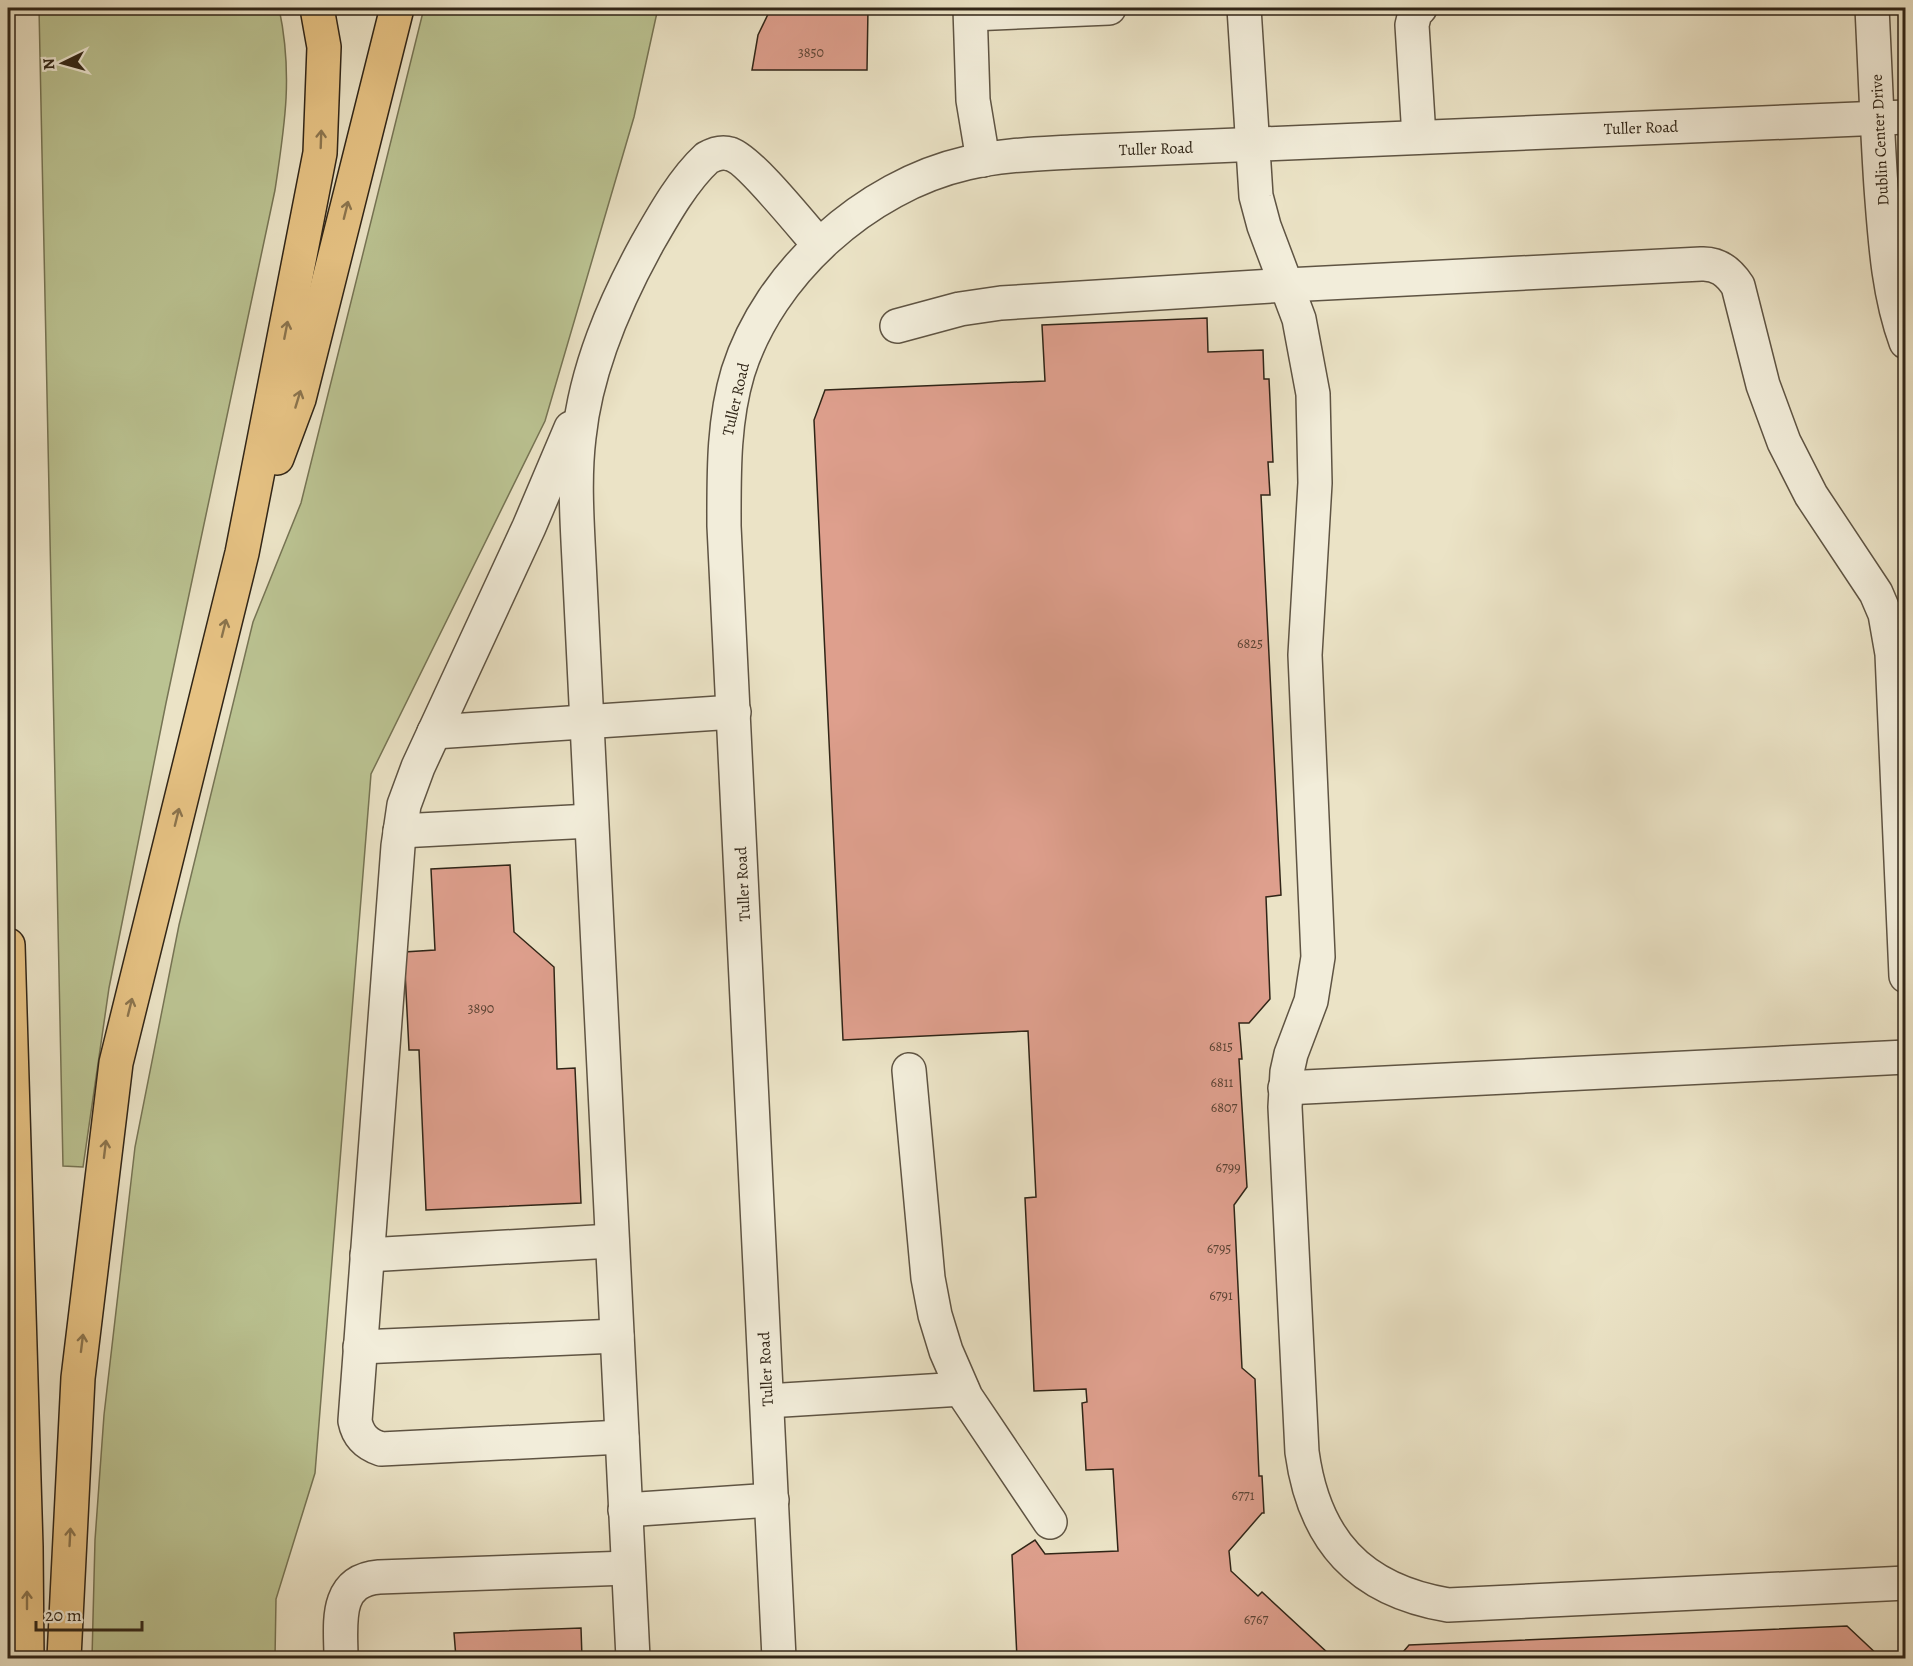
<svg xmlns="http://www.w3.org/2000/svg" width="1913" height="1666" font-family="Alegreya,serif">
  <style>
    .green { fill: #bbc392; stroke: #767454; stroke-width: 1.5 }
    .building { fill: #de9f8d; stroke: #302517; stroke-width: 1.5 }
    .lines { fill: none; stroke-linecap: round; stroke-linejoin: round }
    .minor-casing { stroke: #5f5443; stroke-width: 36 }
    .highway-casing { stroke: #302517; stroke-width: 36 }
    .minor { stroke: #f2edda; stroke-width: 33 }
    .highway { stroke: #e6c283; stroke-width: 33 }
    .oneway { stroke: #8b744d }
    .labels { text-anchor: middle; stroke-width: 4.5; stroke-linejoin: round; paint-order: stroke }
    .number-label { font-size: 14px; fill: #5c4434 }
    .street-label { font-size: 16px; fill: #302517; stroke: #f2edda }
  </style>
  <rect width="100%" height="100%" fill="#ebe3c6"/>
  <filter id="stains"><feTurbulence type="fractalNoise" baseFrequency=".00333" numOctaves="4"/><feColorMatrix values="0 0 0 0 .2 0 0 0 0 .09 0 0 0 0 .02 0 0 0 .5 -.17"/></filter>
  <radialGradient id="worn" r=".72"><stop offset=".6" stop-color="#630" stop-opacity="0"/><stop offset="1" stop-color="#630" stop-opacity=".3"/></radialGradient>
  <g class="green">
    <path d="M39,8H279C293,74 285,124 275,190L166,703L109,988L83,1167L63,1166Z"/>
    <path d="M424,8H658L634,117L545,421L371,774L315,1473L276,1599L275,1658H92L95,1540L104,1415L135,1147L179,925L253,622L301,503Z"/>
  </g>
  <g class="building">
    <path d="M771,8H868L867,70H752L758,35Z"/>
    <path d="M1207,318L1208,352L1263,350L1264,379H1269L1273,462H1268L1270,495H1261L1281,895L1266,897L1270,999L1249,1023H1239L1242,1059H1239L1247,1187L1234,1205L1242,1368L1255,1379L1259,1476H1262L1264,1513H1262L1229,1551L1231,1571L1258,1596L1262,1592L1330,1655L1326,1658H1017L1012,1555L1035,1540L1045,1554L1118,1551L1113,1469L1086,1470L1082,1403L1087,1402L1086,1389L1034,1391L1025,1198L1036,1197L1028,1031L843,1040L814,420L825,390L1045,381L1042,325Z"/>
    <path d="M510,865L514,932L554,967L557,1069L575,1068L581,1203L426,1210L419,1050H409L404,952L435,950L431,869Z"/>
    <path d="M1847,1626L1881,1658H1398L1409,1645Z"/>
    <path d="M581,1628L582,1658H456L454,1633Z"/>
  </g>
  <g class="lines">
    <defs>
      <g id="minor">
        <path d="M970,8L973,100L983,160"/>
        <path d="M1244,8L1256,196L1264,226L1299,319L1313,394L1315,483L1305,655L1318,957L1311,1001L1291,1054L1287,1072L1285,1107L1302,1452C1314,1540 1359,1590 1448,1605L1906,1583"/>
        <path d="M1872,8C1875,68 1877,127 1881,187C1885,239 1888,293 1906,342"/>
        <path d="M971,14L1109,8"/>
        <path d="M1419,137L1412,25L1415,13L1420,8"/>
        <path d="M897,326L960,309L1001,303L1287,285L1701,264C1718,263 1729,272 1738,286L1763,385L1784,442L1811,495L1876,593L1885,614L1892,654L1906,976"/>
        <path d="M571,428L529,527L418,767L404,805L398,846L355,1421C358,1436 366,1444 381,1449L622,1437"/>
        <path d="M434,732L734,712"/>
        <path d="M400,831L591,821"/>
        <path d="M909,1070L928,1278L935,1315L946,1351L966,1397L1050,1522"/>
        <path d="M1285,1088L1906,1057"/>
        <path d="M367,1255L612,1241"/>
        <path d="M360,1347L617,1336"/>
        <path d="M767,1401L962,1389"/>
        <path d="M625,1510L772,1500"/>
        <path d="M341,1658C341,1625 333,1581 379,1577L628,1568"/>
        <path d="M633,1658L579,561C577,520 574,478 579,437C586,369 614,304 647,244C663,216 683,180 707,158C714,154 721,151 730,154C748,158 804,228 819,245"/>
        <path d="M779,1658L724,526C724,474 723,422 738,372C769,273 866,186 967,163C1000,155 1036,154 1071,152L1906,117"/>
      </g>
      <g id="highway">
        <path d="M277,458L299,399L397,8"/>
        <path d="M8,945L26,1547L27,1658"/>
        <path d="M64,1658L78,1378L116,1063L242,553L320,153L324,47L317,8"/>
      </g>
    </defs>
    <use href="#minor" class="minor-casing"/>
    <use href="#highway" class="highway-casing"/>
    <use href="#minor" class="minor"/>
    <use href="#highway" class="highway"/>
  </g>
  <defs><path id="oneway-shaft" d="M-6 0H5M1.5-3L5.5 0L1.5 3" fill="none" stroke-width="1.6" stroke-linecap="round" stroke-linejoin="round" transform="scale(1.5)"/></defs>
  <g class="oneway">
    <use href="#oneway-shaft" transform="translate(321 139) rotate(-88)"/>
    <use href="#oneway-shaft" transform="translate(346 210) rotate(-76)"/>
    <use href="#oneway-shaft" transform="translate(286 330) rotate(-79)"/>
    <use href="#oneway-shaft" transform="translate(298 399) rotate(-73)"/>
    <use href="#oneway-shaft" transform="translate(224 628) rotate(-76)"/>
    <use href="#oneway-shaft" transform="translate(177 817) rotate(-76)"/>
    <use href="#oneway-shaft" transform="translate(130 1007) rotate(-76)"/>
    <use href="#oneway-shaft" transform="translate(105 1149) rotate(-83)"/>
    <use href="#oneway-shaft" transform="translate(82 1343) rotate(-83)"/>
    <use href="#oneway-shaft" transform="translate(70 1537) rotate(-87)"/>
    <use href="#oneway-shaft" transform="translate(27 1600) rotate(-90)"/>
  </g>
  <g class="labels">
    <g class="number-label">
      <text x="811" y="57">3850</text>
      <text x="1250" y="648">6825</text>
      <text x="481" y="1013">3890</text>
      <text x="1221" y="1051">6815</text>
      <text x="1222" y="1087">6811</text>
      <text x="1224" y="1112">6807</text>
      <text x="1228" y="1172">6799</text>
      <text x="1219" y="1253">6795</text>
      <text x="1221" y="1300">6791</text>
      <text x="1243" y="1500">6771</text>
      <text x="1256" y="1624">6767</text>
    </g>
    <g class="street-label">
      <text transform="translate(1641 127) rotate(-2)" y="6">Tuller Road</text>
      <text transform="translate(1879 140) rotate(-93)" y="6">Dublin Center Drive</text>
      <text transform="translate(1156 148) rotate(-2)" y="6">Tuller Road</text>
      <text transform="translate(735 399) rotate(-77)" y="6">Tuller Road</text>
      <text transform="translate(742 884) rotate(-93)" y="6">Tuller Road</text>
      <text transform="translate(765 1369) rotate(-93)" y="6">Tuller Road</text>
    </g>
  </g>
  <rect width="1913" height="1666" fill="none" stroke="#ebe3c6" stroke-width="30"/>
  <rect x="9" y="9" width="1895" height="1648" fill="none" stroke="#302517" stroke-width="3"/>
  <rect x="15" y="15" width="1883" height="1636" fill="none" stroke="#302517" stroke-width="1.5"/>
  <g transform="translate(63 63) rotate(265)" stroke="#f2edda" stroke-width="4.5" paint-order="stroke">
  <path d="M0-4.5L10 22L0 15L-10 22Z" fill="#302517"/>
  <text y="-9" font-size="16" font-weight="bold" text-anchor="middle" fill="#302517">N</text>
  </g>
  <path d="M36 1621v9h106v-9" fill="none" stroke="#302517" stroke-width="3"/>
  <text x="45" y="1621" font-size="18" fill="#302517" stroke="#f2edda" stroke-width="4.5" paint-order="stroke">20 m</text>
  <rect width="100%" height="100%" filter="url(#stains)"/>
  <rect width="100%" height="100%" fill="url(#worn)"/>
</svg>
